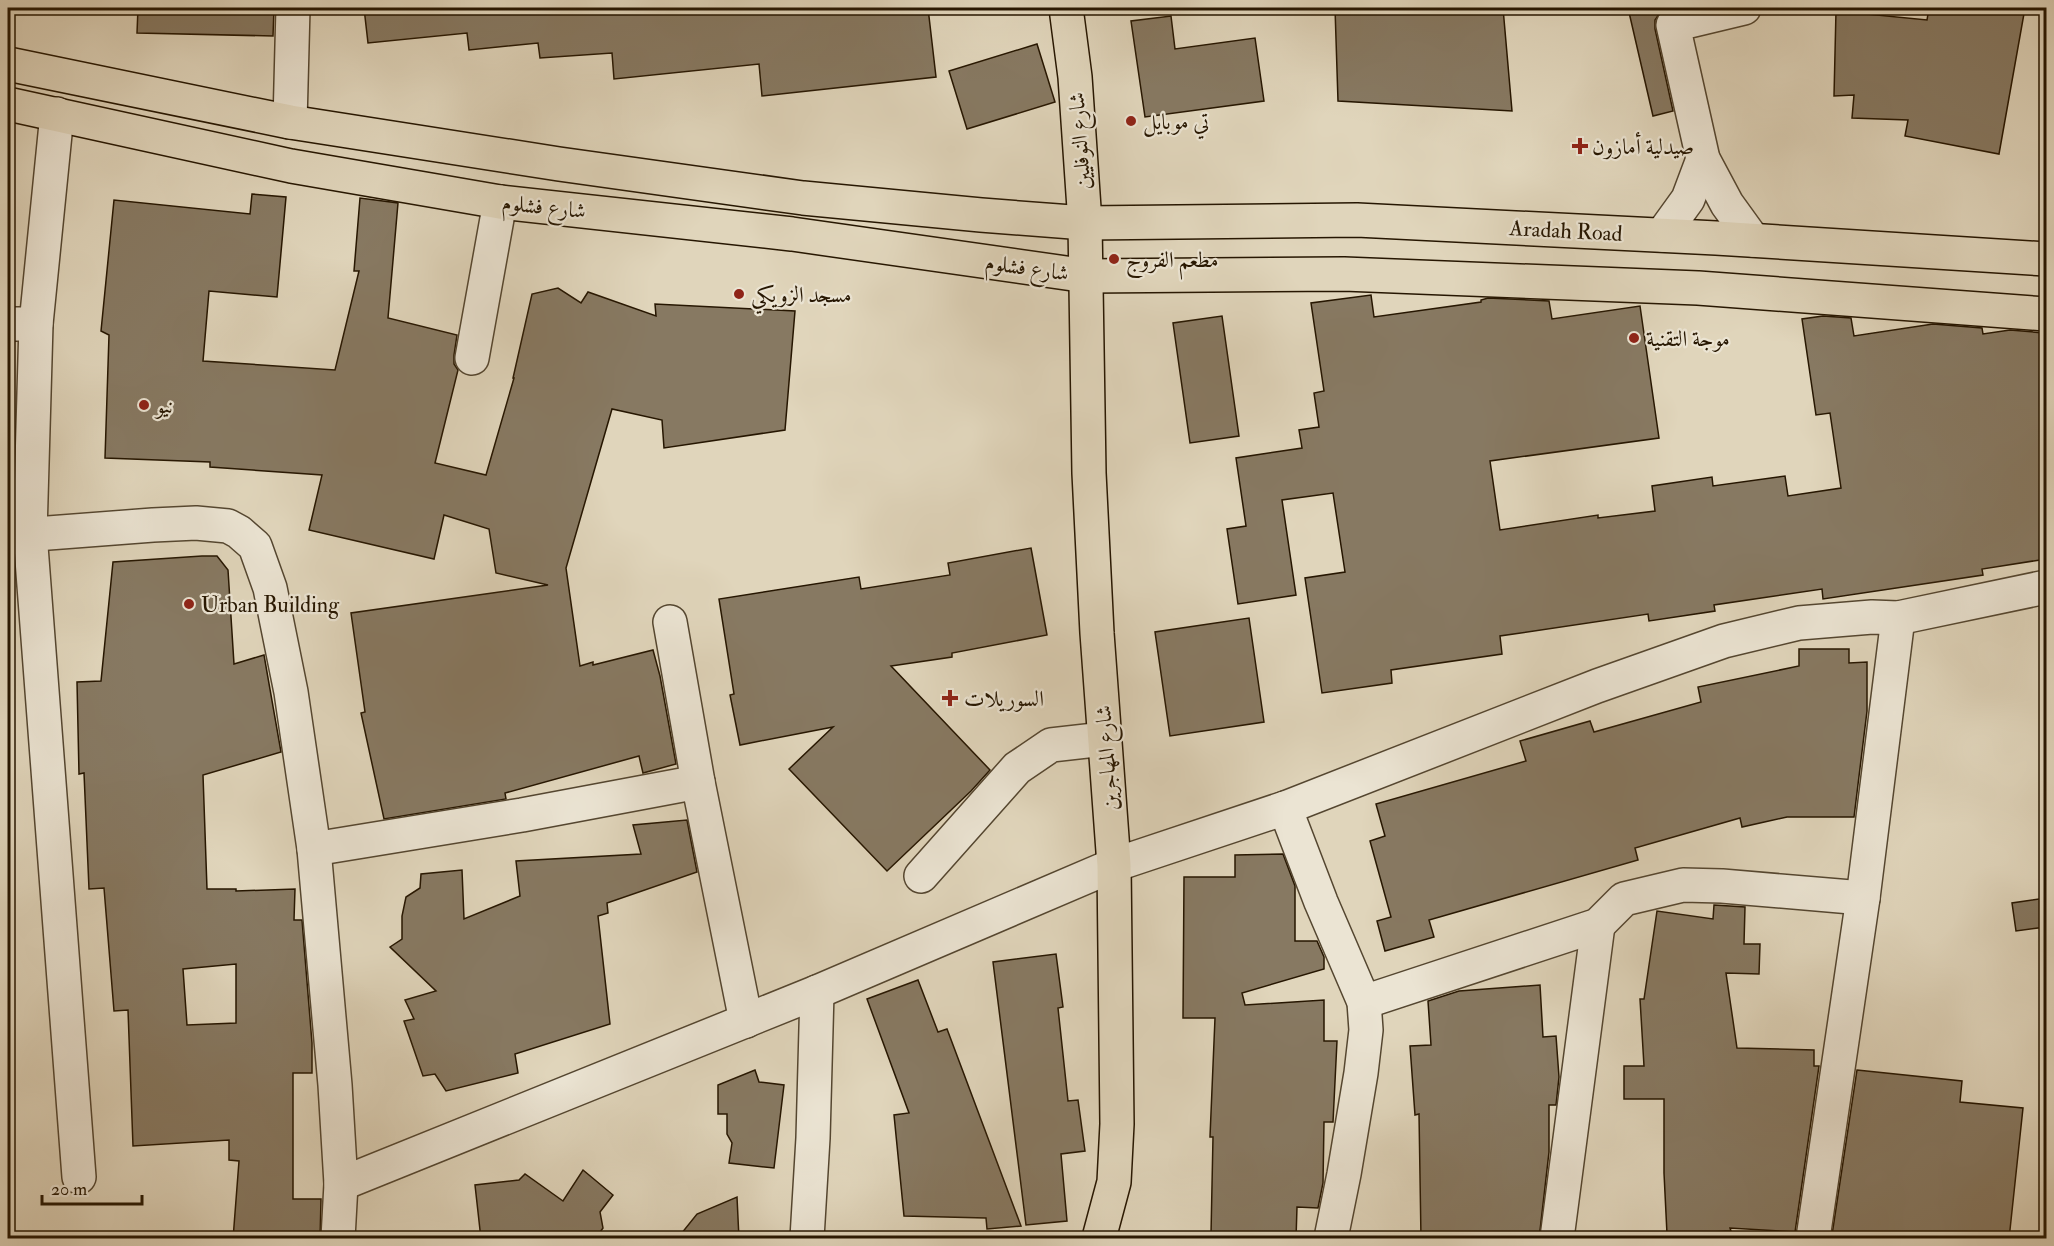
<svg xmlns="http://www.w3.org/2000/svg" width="2054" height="1246" font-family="'IM FELL Double Pica',Amiri,serif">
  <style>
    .building { fill: #877962; stroke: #261601; stroke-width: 1.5; fill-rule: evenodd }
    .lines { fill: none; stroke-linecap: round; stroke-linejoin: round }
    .minor-casing { stroke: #544630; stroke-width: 36 }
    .major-casing { stroke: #261601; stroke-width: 36 }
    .minor { stroke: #ebe4d3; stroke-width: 33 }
    .major { stroke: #e0d5bb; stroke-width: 33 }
    .poi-dot { fill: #8f2418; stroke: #ebe4d3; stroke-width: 2 }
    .labels { text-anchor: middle; stroke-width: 4.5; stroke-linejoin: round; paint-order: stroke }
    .poi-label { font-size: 22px; fill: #261601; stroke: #ebe4d3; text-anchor: start }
    .street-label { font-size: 22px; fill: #261601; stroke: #ebe4d3 }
  </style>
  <rect width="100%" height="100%" fill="#e0d5bb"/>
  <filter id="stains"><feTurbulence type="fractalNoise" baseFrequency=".00333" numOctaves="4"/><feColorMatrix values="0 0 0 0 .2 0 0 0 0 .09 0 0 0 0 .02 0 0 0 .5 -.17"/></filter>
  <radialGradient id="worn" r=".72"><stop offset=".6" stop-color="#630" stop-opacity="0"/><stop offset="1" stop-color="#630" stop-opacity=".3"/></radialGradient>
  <g class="building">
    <path d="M138,8H274L273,36L137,33Z"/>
    <path d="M364,8H928L936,77L762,96L759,64L614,79L612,53L540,58L538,43L469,50L467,33L368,43Z"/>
    <path d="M1335,8H1503L1512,111L1338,101Z"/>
    <path d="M1628,8H1661L1662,10L1655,20V29L1673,111L1653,116Z"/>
    <path d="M1929,8H2025L1999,154L1905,136L1908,120L1852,118L1854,95L1834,96L1836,11L1927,20Z"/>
    <path d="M1171,16L1175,49L1255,38L1264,101L1145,117L1131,21Z"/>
    <path d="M1037,44L1055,102L967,129L949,71Z"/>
    <path d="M252,194L286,197L277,297L209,291L203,361L335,370L359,271H354L360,198L398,203L388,318L457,335L454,355V364L458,370L435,463L486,475L514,378H513L532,294L558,288L581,303L588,292L656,316L655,304L795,311L785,430L664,448L662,420L612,409L566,568L580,666L593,662V665L653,650L660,676L676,764L643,773L639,756L505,793L506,799L384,819L361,713L365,712L351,613L548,585L496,573L489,529L444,515L434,559L309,530L322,475L210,467V462L105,458L109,335L101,331L114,200L250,214Z"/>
    <path d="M1371,295L1374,317L1481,302V300L1488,298L1549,301L1552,319L1640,306L1659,438L1490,461L1500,530L1598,515V518L1655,511L1652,486L1712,477L1713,486L1785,476L1788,496L1841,488L1830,413L1816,415L1802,319L1823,316L1851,318L1854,336L1933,324L1982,328L1983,334L2010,330L2044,333L2046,349V409H2043L2046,436V559L1982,569L1983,575L1823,599L1822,589L1714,605L1715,611L1649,621L1648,614L1500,636L1502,654L1391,670L1392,683L1322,693L1305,578L1345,572L1333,493L1282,500L1296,595L1238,604L1227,529L1246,526L1236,458L1302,448L1299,430L1319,427L1314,393L1324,391L1311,303Z"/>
    <path d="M1222,316L1239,436L1190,443L1173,323Z"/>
    <path d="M1031,548L1047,635L952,653V657L891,666L990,770L971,791L887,871L789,769L833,727L740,745L730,695L734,694L719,599L859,577L861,589L950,575L948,563Z"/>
    <path d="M202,556H217L228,570L234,664L264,655L281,752L203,775L207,889H236V891L295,889L294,920H302L312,1043V1073H293V1199H321L320,1239H233L239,1161L229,1160V1140L133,1146L128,1010L114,1011L104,888L89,889L84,773L79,774L77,682L101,681L113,562ZM236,964V1023L187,1025L183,969Z"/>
    <path d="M1249,618L1264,722L1170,736L1155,632Z"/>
    <path d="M1799,649H1849V663L1867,662V711L1854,817H1787L1742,827L1740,818L1635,848L1638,860L1429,920L1434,937L1385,951L1377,921L1391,917L1370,841L1385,836L1376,804L1526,761L1520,741L1590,721L1594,732L1701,702L1698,687L1799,666Z"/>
    <path d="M687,820L697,872L607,903L608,913L598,916L610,1024L515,1054L518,1073L446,1091L435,1074L423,1076L404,1021L414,1019L405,1000L436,991L390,947L402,939V916L406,897L420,888L421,874L462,870L464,919L520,896L516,861L641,854L633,825Z"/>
    <path d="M1283,854L1295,886V941H1317L1324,957V969L1242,993L1245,1005L1324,1000V1041H1337L1333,1122H1324L1323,1183L1318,1208L1297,1207L1296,1239H1238V1235L1211,1234L1213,1137H1210L1215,1018H1183L1184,877H1235V855Z"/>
    <path d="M2046,898V927L2016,931L2012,903Z"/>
    <path d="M1714,905L1745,907L1744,944H1760L1759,974L1726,973L1737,1048L1814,1050V1066H1819L1795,1232L1730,1228L1731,1231L1667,1234L1664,1173V1099H1624V1066H1644L1640,999H1644L1657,911L1713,919Z"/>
    <path d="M1056,954L1063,1007L1058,1008L1068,1101L1078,1100L1085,1151L1061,1154L1067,1221L1026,1225L993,962Z"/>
    <path d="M918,980L938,1032L947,1029L1021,1226L987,1229L986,1218L904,1216L894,1115L909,1113L867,999Z"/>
    <path d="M1540,985L1543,1037L1556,1036L1559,1077L1556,1105H1549V1152L1539,1239L1421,1238L1419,1114L1415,1115L1410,1046L1431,1045L1428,1001L1459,991Z"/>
    <path d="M755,1070L759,1082L784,1085L774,1168L729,1163L732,1143L727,1134V1114H718V1085Z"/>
    <path d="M1857,1070L1962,1081L1960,1102L2023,1108L2009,1239H1840V1235H1832Z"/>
    <path d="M583,1170L613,1195L600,1212L603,1228L595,1239H481L475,1185L519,1180L525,1174L563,1201Z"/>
    <path d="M737,1197L739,1239H677L697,1214Z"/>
  </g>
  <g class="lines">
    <defs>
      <g id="minor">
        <path d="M1744,8L1673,25L1703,159L1727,204L1753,240"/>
        <path d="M57,114L36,324L30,533L79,1177"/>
        <path d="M290,122L293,8"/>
        <path d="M1662,235L1688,199L1703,159"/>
        <path d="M8,324H36"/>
        <path d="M472,358L500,202"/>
        <path d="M9,536L153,525L196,523L228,526L239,532L255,546L270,588L291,692L314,849L335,1085L341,1184L338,1238"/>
        <path d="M670,622L698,782L746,1021"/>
        <path d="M1285,808L1321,902L1364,1002L1366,1030L1361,1073L1344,1174L1331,1238"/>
        <path d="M314,849L522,815L698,782"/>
        <path d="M921,876L1017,768L1051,745L1104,739"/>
        <path d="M1364,1002L1598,925L1624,899L1683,885L1722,886L1863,898"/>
        <path d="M341,1184L817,992L1114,865L1285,808L1597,686L1724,641L1799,623L1872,617L1898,618L2046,587"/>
        <path d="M807,1238L813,1138L817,992"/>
        <path d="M1557,1238L1598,925"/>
        <path d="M1813,1238L1863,898L1898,618"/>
      </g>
      <g id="major">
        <path d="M1066,8L1075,77L1085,223L1089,473L1097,633L1114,865L1117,1124L1114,1182L1099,1238"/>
        <path d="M8,64L290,122L559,164L803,198L981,215L1085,223L1357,220L1716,238L2046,259"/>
        <path d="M8,104L291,166L500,202L792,234L1087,276L1344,274L1698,288L2046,314"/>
      </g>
    </defs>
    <use href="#minor" class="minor-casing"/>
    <use href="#major" class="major-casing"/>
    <use href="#minor" class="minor"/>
    <use href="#major" class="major"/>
  </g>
  <g class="poi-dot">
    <circle cx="1131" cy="121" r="6"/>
    <path d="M1577 137h6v6h6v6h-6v6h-6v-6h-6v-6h6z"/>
    <circle cx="1114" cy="259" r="6"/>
    <circle cx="739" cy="294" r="6"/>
    <circle cx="1634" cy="338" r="6"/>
    <circle cx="144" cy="405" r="6"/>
    <circle cx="189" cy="604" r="6"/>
    <path d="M947 689h6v6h6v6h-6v6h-6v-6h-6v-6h6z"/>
  </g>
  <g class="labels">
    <g class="poi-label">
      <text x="1143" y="129">تي موبايل</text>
      <text x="1592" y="154">صيدلية أمازون</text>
      <text x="1126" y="267">مطعم الفروج</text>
      <text x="751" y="302">مسجد الزويكي</text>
      <text x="1646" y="346">موجة التقنية</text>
      <text x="156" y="413">نيو</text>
      <text x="201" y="612">Urban Building</text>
      <text x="964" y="706">السوريلات</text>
    </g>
    <g class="street-label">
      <text transform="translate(1079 141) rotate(-94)" y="8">شارع النوفليين</text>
      <text transform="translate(544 206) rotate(6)" y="8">شارع فشلوم</text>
      <text transform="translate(1566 230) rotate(3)" y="8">Aradah Road</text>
      <text transform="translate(1027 267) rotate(8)" y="8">شارع فشلوم</text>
      <text transform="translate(1106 758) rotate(-94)" y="8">شارع المهاجرين</text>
    </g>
  </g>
  <rect width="2054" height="1246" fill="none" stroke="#e0d5bb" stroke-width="30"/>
  <rect x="9" y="9" width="2036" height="1228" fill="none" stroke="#261601" stroke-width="3"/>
  <rect x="15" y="15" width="2024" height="1216" fill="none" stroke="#261601" stroke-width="1.5"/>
  <path d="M42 1195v9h100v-9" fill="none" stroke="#261601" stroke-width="3"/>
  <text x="51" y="1195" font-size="18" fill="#261601" stroke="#ebe4d3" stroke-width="4.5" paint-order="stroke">20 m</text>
  <rect width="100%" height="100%" filter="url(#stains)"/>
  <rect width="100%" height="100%" fill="url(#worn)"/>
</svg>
